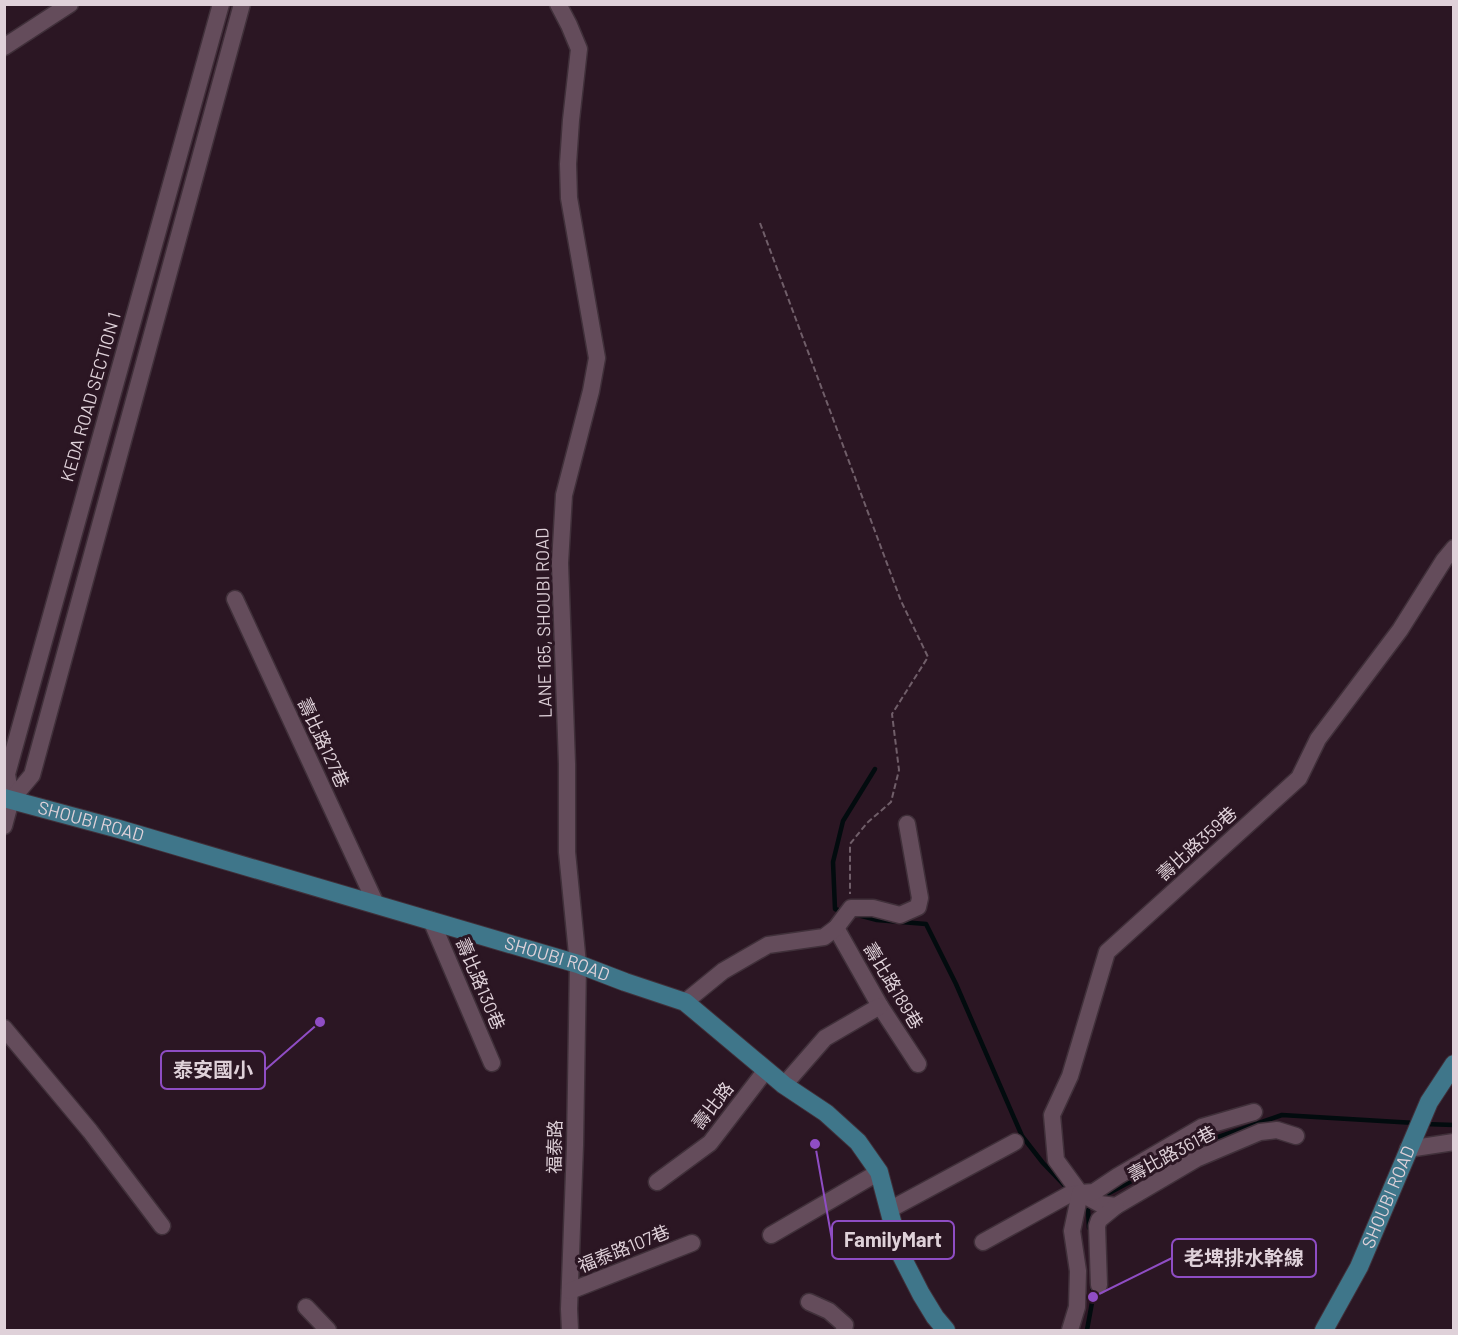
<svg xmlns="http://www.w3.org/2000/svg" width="1458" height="1335" font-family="Barlow,'Noto Sans TC',sans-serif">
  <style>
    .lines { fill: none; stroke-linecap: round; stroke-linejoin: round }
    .stream { stroke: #020b0e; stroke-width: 4.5 }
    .minor-casing { stroke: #40303a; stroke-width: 19 }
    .major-casing { stroke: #40303a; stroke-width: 20 }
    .path { stroke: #705e69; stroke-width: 2; stroke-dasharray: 6 3; stroke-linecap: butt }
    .minor { stroke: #644c5b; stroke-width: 16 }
    .major { stroke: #3f768a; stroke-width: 18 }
    .labels { text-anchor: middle; stroke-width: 6; stroke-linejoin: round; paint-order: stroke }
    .street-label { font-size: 18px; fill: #dfd1d9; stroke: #2b1623 }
    .leader { fill: none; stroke: #8f4dc4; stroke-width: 2 }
    .callout-dot { fill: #8f4dc4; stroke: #2b1623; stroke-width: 2 }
    .callout { fill: #2b1623; stroke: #8f4dc4; stroke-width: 2 }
    .callout-label { font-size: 20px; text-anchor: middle; font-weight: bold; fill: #dfd1d9 }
  </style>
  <rect width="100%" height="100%" fill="#2b1623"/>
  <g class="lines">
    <g class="stream">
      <path d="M844,912L835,909L833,862L843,821L875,769"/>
      <path d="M858,915L877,920L926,924L956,984L1022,1136L1043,1163L1066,1187"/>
      <path d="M1424,1124L1454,1125"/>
      <path d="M1098,1199L1204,1142L1282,1115L1415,1123"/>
      <path d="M1088,1210L1089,1228"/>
      <path d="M1087,1330L1093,1297L1092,1284"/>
    </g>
    <defs>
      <g id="minor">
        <path d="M558,4L569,25L579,49L571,120L568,164L569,198L597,358L591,391L564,495L560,563L567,764V852L578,964L575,1145L569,1309L570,1330"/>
        <path d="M4,47L70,4"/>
        <path d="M235,599L376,904"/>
        <path d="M11,800L7,774L221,4"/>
        <path d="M4,826L11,800L32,775L242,4"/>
        <path d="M431,920L492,1063"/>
        <path d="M836,928L880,1006L918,1064"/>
        <path d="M685,1002L723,971L768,945L824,937L836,928L851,908H873L900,915L918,907L920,898L907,824"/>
        <path d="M4,1028L90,1131L162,1226"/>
        <path d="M784,1085L825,1038L880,1006"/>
        <path d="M1296,1136L1277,1130L1260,1132L1196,1159L1116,1206L1100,1204L1080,1193L1056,1160L1052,1115L1070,1076L1107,952L1299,778L1318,739L1400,630L1444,560L1454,548"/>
        <path d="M1408,1149L1454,1142"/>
        <path d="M657,1182L710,1143L766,1070"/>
        <path d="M889,1210L1015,1142"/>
        <path d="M771,1235L879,1172"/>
        <path d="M983,1242L1068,1195L1080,1193"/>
        <path d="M1099,1285L1097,1226L1099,1220L1116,1206"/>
        <path d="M570,1291L692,1243"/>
        <path d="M809,1302L829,1311L845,1325L844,1330"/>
        <path d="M306,1307L328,1330"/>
        <path d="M1070,1330L1077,1307L1078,1271L1072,1231L1080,1193L1094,1192L1118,1176L1202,1127L1254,1112"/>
      </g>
      <g id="major">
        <path id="s1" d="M4,798L119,829L578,964L625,982L685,1002L784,1085L826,1113L858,1142L879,1172L901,1255L921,1294L935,1317L946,1330"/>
        <path id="s2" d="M1324,1330L1359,1267L1429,1102L1454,1064"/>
      </g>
    </defs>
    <use href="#minor" class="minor-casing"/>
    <use href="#major" class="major-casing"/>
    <path class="path" d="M760,223L901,601L928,657L892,714L899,770L891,802L867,823L850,844V894"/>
    <use href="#minor" class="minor"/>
    <use href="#major" class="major"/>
  </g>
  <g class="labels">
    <g class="street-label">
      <text transform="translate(91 397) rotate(-74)" y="6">KEDA ROAD SECTION 1</text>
      <text transform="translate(544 623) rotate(-91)" y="6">LANE 165, SHOUBI ROAD</text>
      <text transform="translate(323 743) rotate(65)" y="6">壽比路127巷</text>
      <text dy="6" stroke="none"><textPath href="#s1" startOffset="90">SHOUBI ROAD</textPath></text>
      <text transform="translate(1197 844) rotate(-42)" y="6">壽比路359巷</text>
      <text dy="6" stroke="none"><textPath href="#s1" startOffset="576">SHOUBI ROAD</textPath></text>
      <text transform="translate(480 984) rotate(67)" y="6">壽比路130巷</text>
      <text transform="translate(893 986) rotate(59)" y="6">壽比路189巷</text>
      <text transform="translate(713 1106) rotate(-52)" y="6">壽比路</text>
      <text transform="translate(555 1147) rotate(-89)" y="6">福泰路</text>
      <text transform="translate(1172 1154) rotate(-28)" y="6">壽比路361巷</text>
      <text dy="6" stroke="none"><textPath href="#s2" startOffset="148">SHOUBI ROAD</textPath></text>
      <text transform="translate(624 1249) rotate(-22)" y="6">福泰路107巷</text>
    </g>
  </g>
  <path class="leader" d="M320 1022L265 1070M815 1144L832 1240M1093 1297L1172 1258"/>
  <g class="callout-dot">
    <circle cx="320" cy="1022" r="6"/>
    <circle cx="815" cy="1144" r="6"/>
    <circle cx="1093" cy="1297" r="6"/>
  </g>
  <g class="callout">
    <rect x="161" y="1051" width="104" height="38" rx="6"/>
    <rect x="832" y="1221" width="122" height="38" rx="6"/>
    <rect x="1172" y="1239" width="144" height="38" rx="6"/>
  </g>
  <g class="callout-label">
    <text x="213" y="1077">泰安國小</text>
    <text x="893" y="1247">FamilyMart</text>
    <text x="1244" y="1265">老埤排水幹線</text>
  </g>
  <rect width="1458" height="1335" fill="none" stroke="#dfd1d9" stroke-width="12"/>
</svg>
